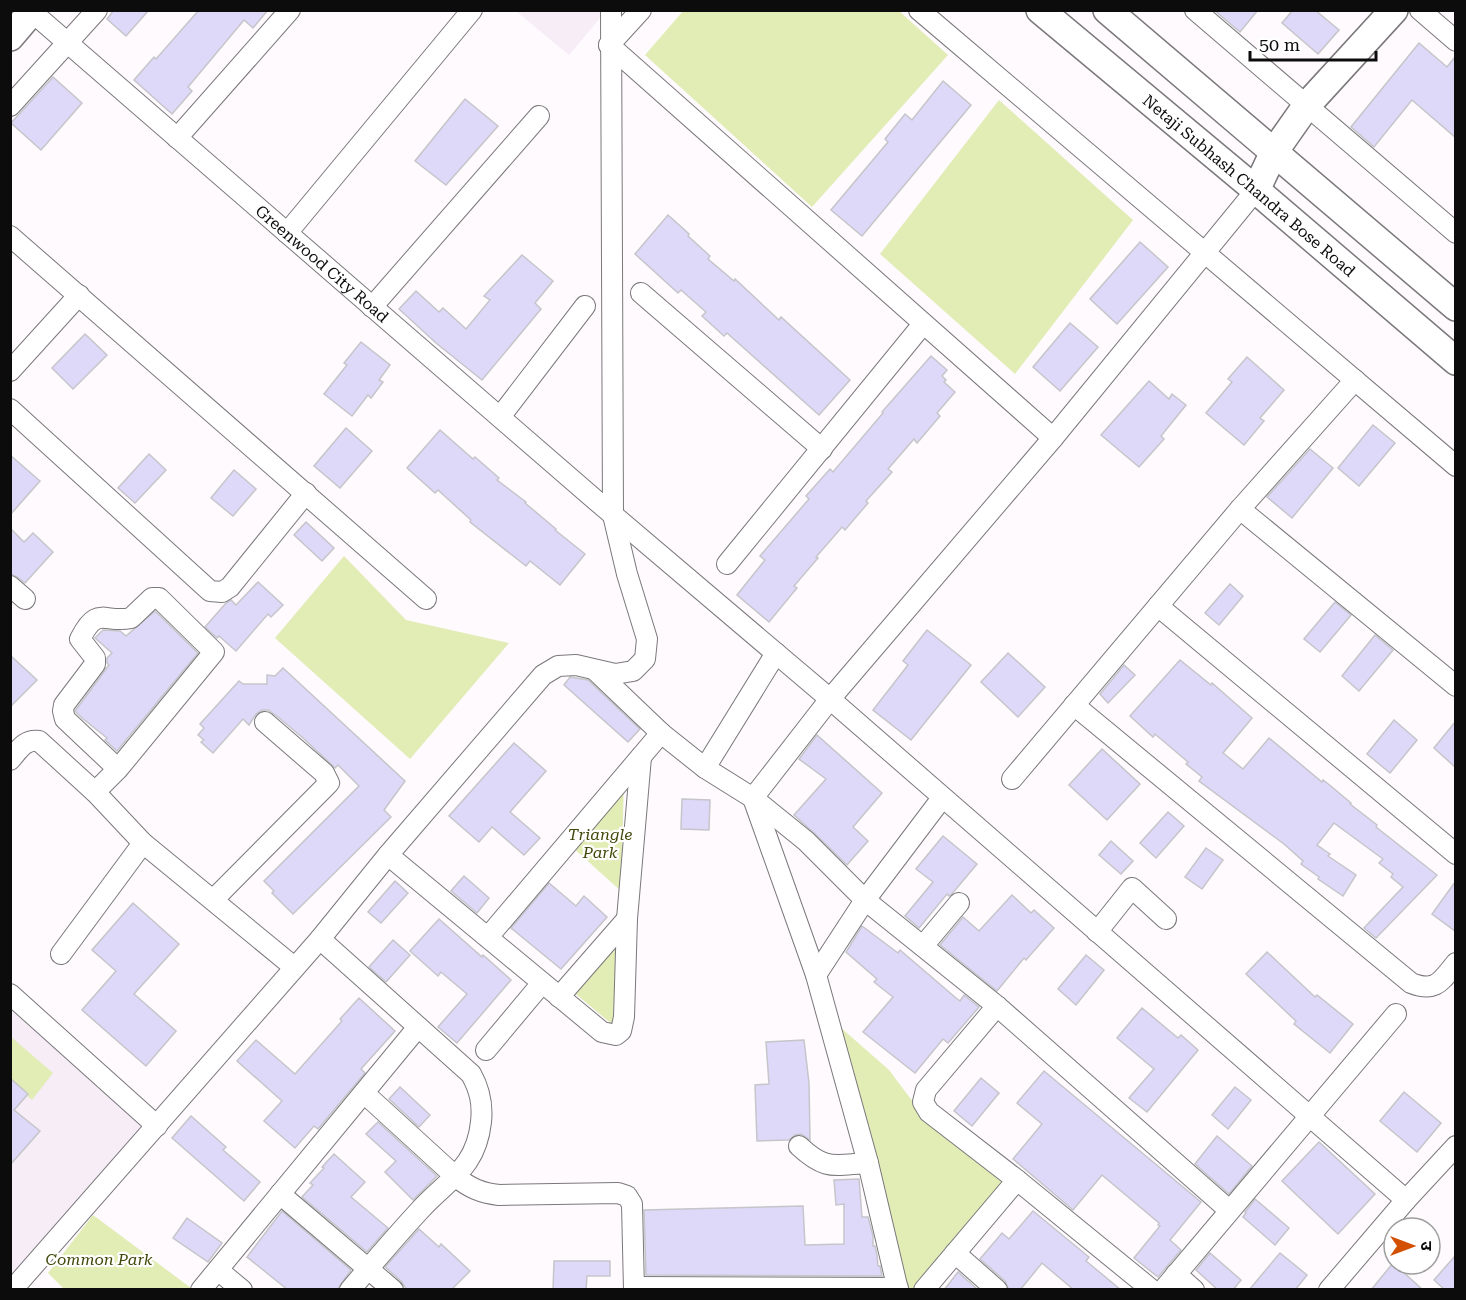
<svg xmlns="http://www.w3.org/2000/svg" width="1466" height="1300" font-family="'Roboto Serif','Noto Sans Devanagari',serif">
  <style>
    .built { fill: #f6edf7 }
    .green { fill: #e2ecb5 }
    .building { fill: #dfd9f9; stroke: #c5c5ca; stroke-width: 1.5 }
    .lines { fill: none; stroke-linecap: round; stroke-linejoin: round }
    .street-casing { stroke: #7b787c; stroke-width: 22 }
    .secondary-casing { stroke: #7b787c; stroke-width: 30 }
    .street { stroke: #fff; stroke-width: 20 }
    .secondary { stroke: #fff; stroke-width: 27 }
    .labels { text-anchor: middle; stroke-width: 4.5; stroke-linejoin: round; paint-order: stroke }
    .street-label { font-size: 16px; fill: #0d0c0d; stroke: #fff }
    .park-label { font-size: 16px; font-style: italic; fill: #42490a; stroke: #fff }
  </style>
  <rect width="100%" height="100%" fill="#fefafe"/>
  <g class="built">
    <path d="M516,11H600V18L569,55Z"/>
    <path d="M11,1007L146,1122L11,1282Z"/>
  </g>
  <g class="green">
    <path d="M684,10L899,11L948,55L812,207L645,55Z"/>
    <path d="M999,100L1133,220L1015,374L880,254Z"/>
    <path d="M344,556L406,620L509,643L410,759L275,638Z"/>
    <path d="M624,781L621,891L571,846Z"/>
    <path d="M617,932L613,1025L571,990Z"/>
    <path d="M839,1026L889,1070L913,1102L1011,1181L919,1289H904Z"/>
    <path d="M10,1036L53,1073L32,1100L11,1082Z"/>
    <path d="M93,1215L191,1288L64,1289L48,1273Z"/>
  </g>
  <g class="building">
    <path d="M114,10H149L126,36L107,19Z"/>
    <path d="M199,10H268L253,28L244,20L188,87L192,91L172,114L134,80L154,57L156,59Z"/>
    <path d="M1214,10H1258L1240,32Z"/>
    <path d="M1293,10H1315L1339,30L1318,54L1282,23Z"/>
    <path d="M1419,43L1447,67L1455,57V137L1412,100L1374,147L1351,127Z"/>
    <path d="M53,77L82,103L41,150L11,123Z"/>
    <path d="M943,81L971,105L862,236L831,210L888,142L885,139L905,114L912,120Z"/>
    <path d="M465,99L498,126L446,185L415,161Z"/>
    <path d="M668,215L689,234L688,236L710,256L708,259L734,281L735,279L779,320L781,317L850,380L819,415L727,333L724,336L702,316L706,312L681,290L678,293L635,254Z"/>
    <path d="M1140,242L1168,267L1117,324L1090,299Z"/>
    <path d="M522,255L553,281L535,303L541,309L482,380L436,343L399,309L416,291L439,312L443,308L466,329L490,300L484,296Z"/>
    <path d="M1070,323L1098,347L1060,391L1033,367Z"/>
    <path d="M85,334L107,355L73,389L52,368Z"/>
    <path d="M361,342L390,365L379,380L383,382L371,398L368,395L352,416L324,394L347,365L344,363Z"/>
    <path d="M931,356L947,370L942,376L946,380L944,382L955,392L937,413L940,416L917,443L914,439L888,469L892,472L866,501L868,503L845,530L842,527L816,557L818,558L794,586L797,588L769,622L737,595L765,560L760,556L809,499L806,496L830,469L833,472L883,413L882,412Z"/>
    <path d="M1247,357L1284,390L1260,418L1264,421L1244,445L1206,413L1232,382L1228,379Z"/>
    <path d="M1149,381L1169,399L1172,394L1186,405L1161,436L1164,439L1139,467L1101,435Z"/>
    <path d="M1373,425L1395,443L1359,486L1338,468Z"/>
    <path d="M346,428L372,451L340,488L314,466Z"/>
    <path d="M440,430L473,459L475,457L499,478L497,480L526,502L525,503L556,529L555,530L585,554L560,585L530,561L526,566L470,522L471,520L438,490L435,493L407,468Z"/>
    <path d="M1310,449L1333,468L1292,518L1267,497Z"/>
    <path d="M149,454L166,470L135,503L118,488Z"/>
    <path d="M10,455L40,481L10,515Z"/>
    <path d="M234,470L256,489L233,516L211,498Z"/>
    <path d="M306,522L334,548L322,561L294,535Z"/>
    <path d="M10,528L24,542L33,533L53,552L25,583L17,577L10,574Z"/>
    <path d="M258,582L283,605L271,617L268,614L236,651L219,636L217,638L205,627L226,603L231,600L236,605Z"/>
    <path d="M1230,584L1243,596L1219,625L1205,613Z"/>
    <path d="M1335,602L1351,615L1320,652L1304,639Z"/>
    <path d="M155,611L198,653L117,751L105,740L107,738L82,718L75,711L109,665L107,663V658L112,653L95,638L103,630L120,631L126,636Z"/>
    <path d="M927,630L971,665L911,740L873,710L908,665L903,661Z"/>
    <path d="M1375,635L1393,650L1359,691L1342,676Z"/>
    <path d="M1008,653L1045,687L1018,717L981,682Z"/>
    <path d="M10,655L37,680L10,707Z"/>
    <path d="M1180,660L1211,685L1212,683L1252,718L1223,753L1243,769L1269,738L1322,782L1323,780L1332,787L1351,803L1350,804L1377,825L1376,827L1437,875L1376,938L1364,928L1403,887L1391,877L1393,874L1379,863L1383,859L1334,823L1317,845L1330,854L1328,856L1356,875L1343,896L1318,879L1319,877L1301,864L1303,861L1284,844L1199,781L1202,777L1186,764L1188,762L1155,734L1153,737L1130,716Z"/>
    <path d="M1124,665L1135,675L1108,703L1100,694Z"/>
    <path d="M283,668L405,781L384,810L391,817L293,914L272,893L274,891L264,881L359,786L338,765L335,768L303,738L278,717L268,710H262L256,714L249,725L243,719L213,753L201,742L204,740L198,735L204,728L200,724L239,681L243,684H267V675L275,676Z"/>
    <path d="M570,677L588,680L640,729L628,742L564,685Z"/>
    <path d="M1394,720L1417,740L1390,773L1367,754Z"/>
    <path d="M1455,722V767L1434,748Z"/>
    <path d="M817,735L882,793L853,827L868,841L847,865L814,833L794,815L826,779L799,759Z"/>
    <path d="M514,743L546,771L510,812L540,838L524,855L492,827L479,842L449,816Z"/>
    <path d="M1102,749L1140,784L1107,820L1069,785Z"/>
    <path d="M682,799L710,800L709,830L681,829Z"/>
    <path d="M1168,812L1184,826L1156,858L1140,843Z"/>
    <path d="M943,836L977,864L951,895L949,896L947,894L919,928L905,916L933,882L916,869Z"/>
    <path d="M1111,841L1133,861L1121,874L1099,855Z"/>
    <path d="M1206,848L1223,860L1202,889L1185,877Z"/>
    <path d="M464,876L489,898L477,913L451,891Z"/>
    <path d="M395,881L408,893L381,923L368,912Z"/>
    <path d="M1455,882V931L1432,914Z"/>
    <path d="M549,883L576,906L584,896L607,917L561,969L511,928Z"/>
    <path d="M1012,895L1031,913L1034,910L1054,928L1026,960L1024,958L997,991L940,945L963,917L979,931Z"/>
    <path d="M133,903L179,944L134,994L176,1031L146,1066L82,1010L116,971L92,950Z"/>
    <path d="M439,919L482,957L483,955L511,980L457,1043L438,1027L467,994L441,972L438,976L410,951Z"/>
    <path d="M862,926L898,953L900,950L956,998L960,1001L964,995L979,1007L948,1043L943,1039L915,1073L863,1032L893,997L874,982L877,979L846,952Z"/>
    <path d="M393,940L410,955L386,982L369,967Z"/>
    <path d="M1267,952L1315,997L1317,995L1353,1024L1330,1053L1294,1024L1296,1021L1246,974Z"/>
    <path d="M1086,955L1104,970L1076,1005L1058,989Z"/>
    <path d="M359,998L395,1031L361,1069L365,1073L318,1129L314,1126L295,1148L264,1121L282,1101L237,1061L256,1040L295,1074L342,1021L340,1019Z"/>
    <path d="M1142,1008L1178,1038L1181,1035L1198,1050L1147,1112L1129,1098L1154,1069L1117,1038Z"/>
    <path d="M804,1040L809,1083L810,1140L801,1134L795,1135L789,1140L757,1141L755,1085L769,1084L766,1042Z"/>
    <path d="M1044,1071L1201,1202L1170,1240L1181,1250L1158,1277L1134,1258L1160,1226L1158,1225L1159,1223L1102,1175L1073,1210L1013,1159L1042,1124L1017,1103Z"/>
    <path d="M10,1078L28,1094L14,1110L40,1131L10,1165Z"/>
    <path d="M981,1078L999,1093L972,1126L954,1111Z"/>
    <path d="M400,1087L430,1115L419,1127L389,1099Z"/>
    <path d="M1235,1087L1251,1100L1228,1129L1212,1115Z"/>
    <path d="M1404,1092L1441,1123L1417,1152L1380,1121Z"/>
    <path d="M191,1116L226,1147L223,1150L260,1182L244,1201L172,1138Z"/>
    <path d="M378,1122L437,1176L413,1200L385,1172L396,1161L366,1134Z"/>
    <path d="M1217,1136L1252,1166L1229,1194L1195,1164Z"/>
    <path d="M1319,1142L1375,1194L1338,1234L1282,1181Z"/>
    <path d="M334,1154L365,1182L351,1197L388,1228L367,1252L302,1197L313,1185L310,1183L324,1168L322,1167Z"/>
    <path d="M859,1179L862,1217H868L873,1236V1246H875L877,1255L878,1266H880L882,1276L646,1275L644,1210L803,1206L805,1245L844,1244V1204L836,1205L834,1180Z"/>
    <path d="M1255,1199L1289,1228L1275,1245L1243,1217L1246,1213L1245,1212Z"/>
    <path d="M282,1211L351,1270L337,1290H288L247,1257Z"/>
    <path d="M1033,1211L1089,1257L1086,1261L1121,1290H1074L1042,1263L1020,1290H1009L1005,1281L980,1259L1002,1233L1009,1239Z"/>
    <path d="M187,1218L222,1243L208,1262L173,1238Z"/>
    <path d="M419,1229L439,1247L441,1244L470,1271L451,1290H407L401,1281L385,1267Z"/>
    <path d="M1210,1253L1241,1280L1233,1290H1218L1196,1270Z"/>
    <path d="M1280,1253L1307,1275L1295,1290H1249Z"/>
    <path d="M1455,1256V1290H1445L1434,1280Z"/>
    <path d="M554,1261H610V1276H587L586,1290H553Z"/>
    <path d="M1393,1263L1423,1290H1371Z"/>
    <path d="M958,1272L978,1290H944Z"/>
  </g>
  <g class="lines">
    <defs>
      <g id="street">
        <path d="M919,10L1456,466"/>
        <path d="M1195,10L1456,233"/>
        <path d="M1420,10L1456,41"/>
        <path id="s1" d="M32,12L599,503L830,699L1406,1200"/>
        <path d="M609,45L1053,438"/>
        <path d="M609,45L641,10"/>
        <path d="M10,106L97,10"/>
        <path d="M177,138L290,10"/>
        <path d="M287,233L472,10"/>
        <path d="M10,236L426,599"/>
        <path d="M641,293L822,449"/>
        <path d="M372,307L539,116"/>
        <path d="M10,371L79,295"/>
        <path d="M10,409L210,591L222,592L230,587L306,493"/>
        <path d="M500,417L585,306"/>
        <path d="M1240,509L1456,686"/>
        <path d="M727,564L923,324"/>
        <path d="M10,586L25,599"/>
        <path d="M1158,606L1456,854"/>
        <path d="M596,671L661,733L705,768L753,798L806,841L865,900L997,1006L1229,1210"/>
        <path d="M1074,705L1411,983C1436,993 1441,981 1456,963"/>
        <path d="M10,760C19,750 24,739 39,741L95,792L143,843L294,967"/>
        <path d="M705,768L776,653"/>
        <path d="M1012,779L1240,509L1355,380"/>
        <path d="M95,792L118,769L214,652L159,598H152L131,618C104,624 98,604 80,639L95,658V664L64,705L63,711L65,719L118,769"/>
        <path d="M753,798L830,699L1053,438L1256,190"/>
        <path d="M753,798L816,975L868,1163L898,1290"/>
        <path d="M388,855L602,1032L616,1035L621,1031L624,1017L627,919L641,757"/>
        <path d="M213,900L329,783L324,773L265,722"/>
        <path d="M1097,932L1132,888L1166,919"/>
        <path d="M488,937L661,733"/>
        <path d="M320,939L471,1074C480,1090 483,1104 481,1122C476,1169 448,1179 420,1210C396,1236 373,1263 350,1290"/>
        <path d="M923,946L959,903"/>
        <path d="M61,954L143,843"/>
        <path d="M816,975L865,900L942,798"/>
        <path d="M10,994L157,1126"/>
        <path d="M559,997L627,919"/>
        <path d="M997,1006L926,1090L923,1102L929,1112L1017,1180L1152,1290"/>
        <path d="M486,1050L542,983"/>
        <path d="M364,1093L456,1177C470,1188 481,1193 499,1195L618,1193L627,1196L632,1204L634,1290"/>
        <path d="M799,1146C826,1171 833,1165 868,1163"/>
        <path d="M280,1194L393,1290"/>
        <path d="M955,1253L997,1290"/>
        <path d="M218,1270L242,1290"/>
        <path d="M1176,1274L1194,1290"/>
        <path d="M634,1287L898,1288"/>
        <path d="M12,1290L320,939L388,855L543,675L558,666L576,665L615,674L633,671L645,659L647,639L627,574L613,515L611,10"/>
        <path d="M201,1290L418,1027"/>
        <path d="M924,1290L1017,1180"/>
        <path d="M1163,1290L1396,1014"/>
        <path d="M1329,1290L1406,1200L1456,1146"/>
      </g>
      <g id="secondary">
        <path id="s2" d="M1040,10L1256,190L1456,361"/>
        <path d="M1107,10L1456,307"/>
        <path d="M10,37L33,10"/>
        <path d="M1256,190L1274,152L1307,105L1394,10"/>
      </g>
    </defs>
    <use href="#street" class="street-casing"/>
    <use href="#secondary" class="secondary-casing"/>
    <use href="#street" class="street"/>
    <use href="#secondary" class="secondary"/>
  </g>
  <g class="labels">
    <g class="street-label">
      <text dy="6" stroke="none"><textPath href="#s2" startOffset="273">Netaji Subhash Chandra Bose Road</textPath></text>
      <text dy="6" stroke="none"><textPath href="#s1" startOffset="384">Greenwood City Road</textPath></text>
    </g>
    <g class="park-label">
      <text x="600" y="840">Triangle<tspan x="600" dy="18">Park</tspan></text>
      <text x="99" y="1265">Common Park</text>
    </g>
  </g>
  <rect width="1466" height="1300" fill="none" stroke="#0d0c0d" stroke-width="24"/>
  <g transform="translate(1412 1246) rotate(90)"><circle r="28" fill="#ffffff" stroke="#9e9e9e" stroke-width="1.5"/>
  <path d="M0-4.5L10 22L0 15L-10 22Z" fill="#d35001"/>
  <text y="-9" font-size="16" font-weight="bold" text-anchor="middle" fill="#0d0c0d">उ</text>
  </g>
  <path d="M1250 51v9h126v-9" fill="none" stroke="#0d0c0d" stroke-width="3"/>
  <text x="1259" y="51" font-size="18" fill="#0d0c0d" stroke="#ffffff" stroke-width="4.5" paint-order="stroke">50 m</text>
</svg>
